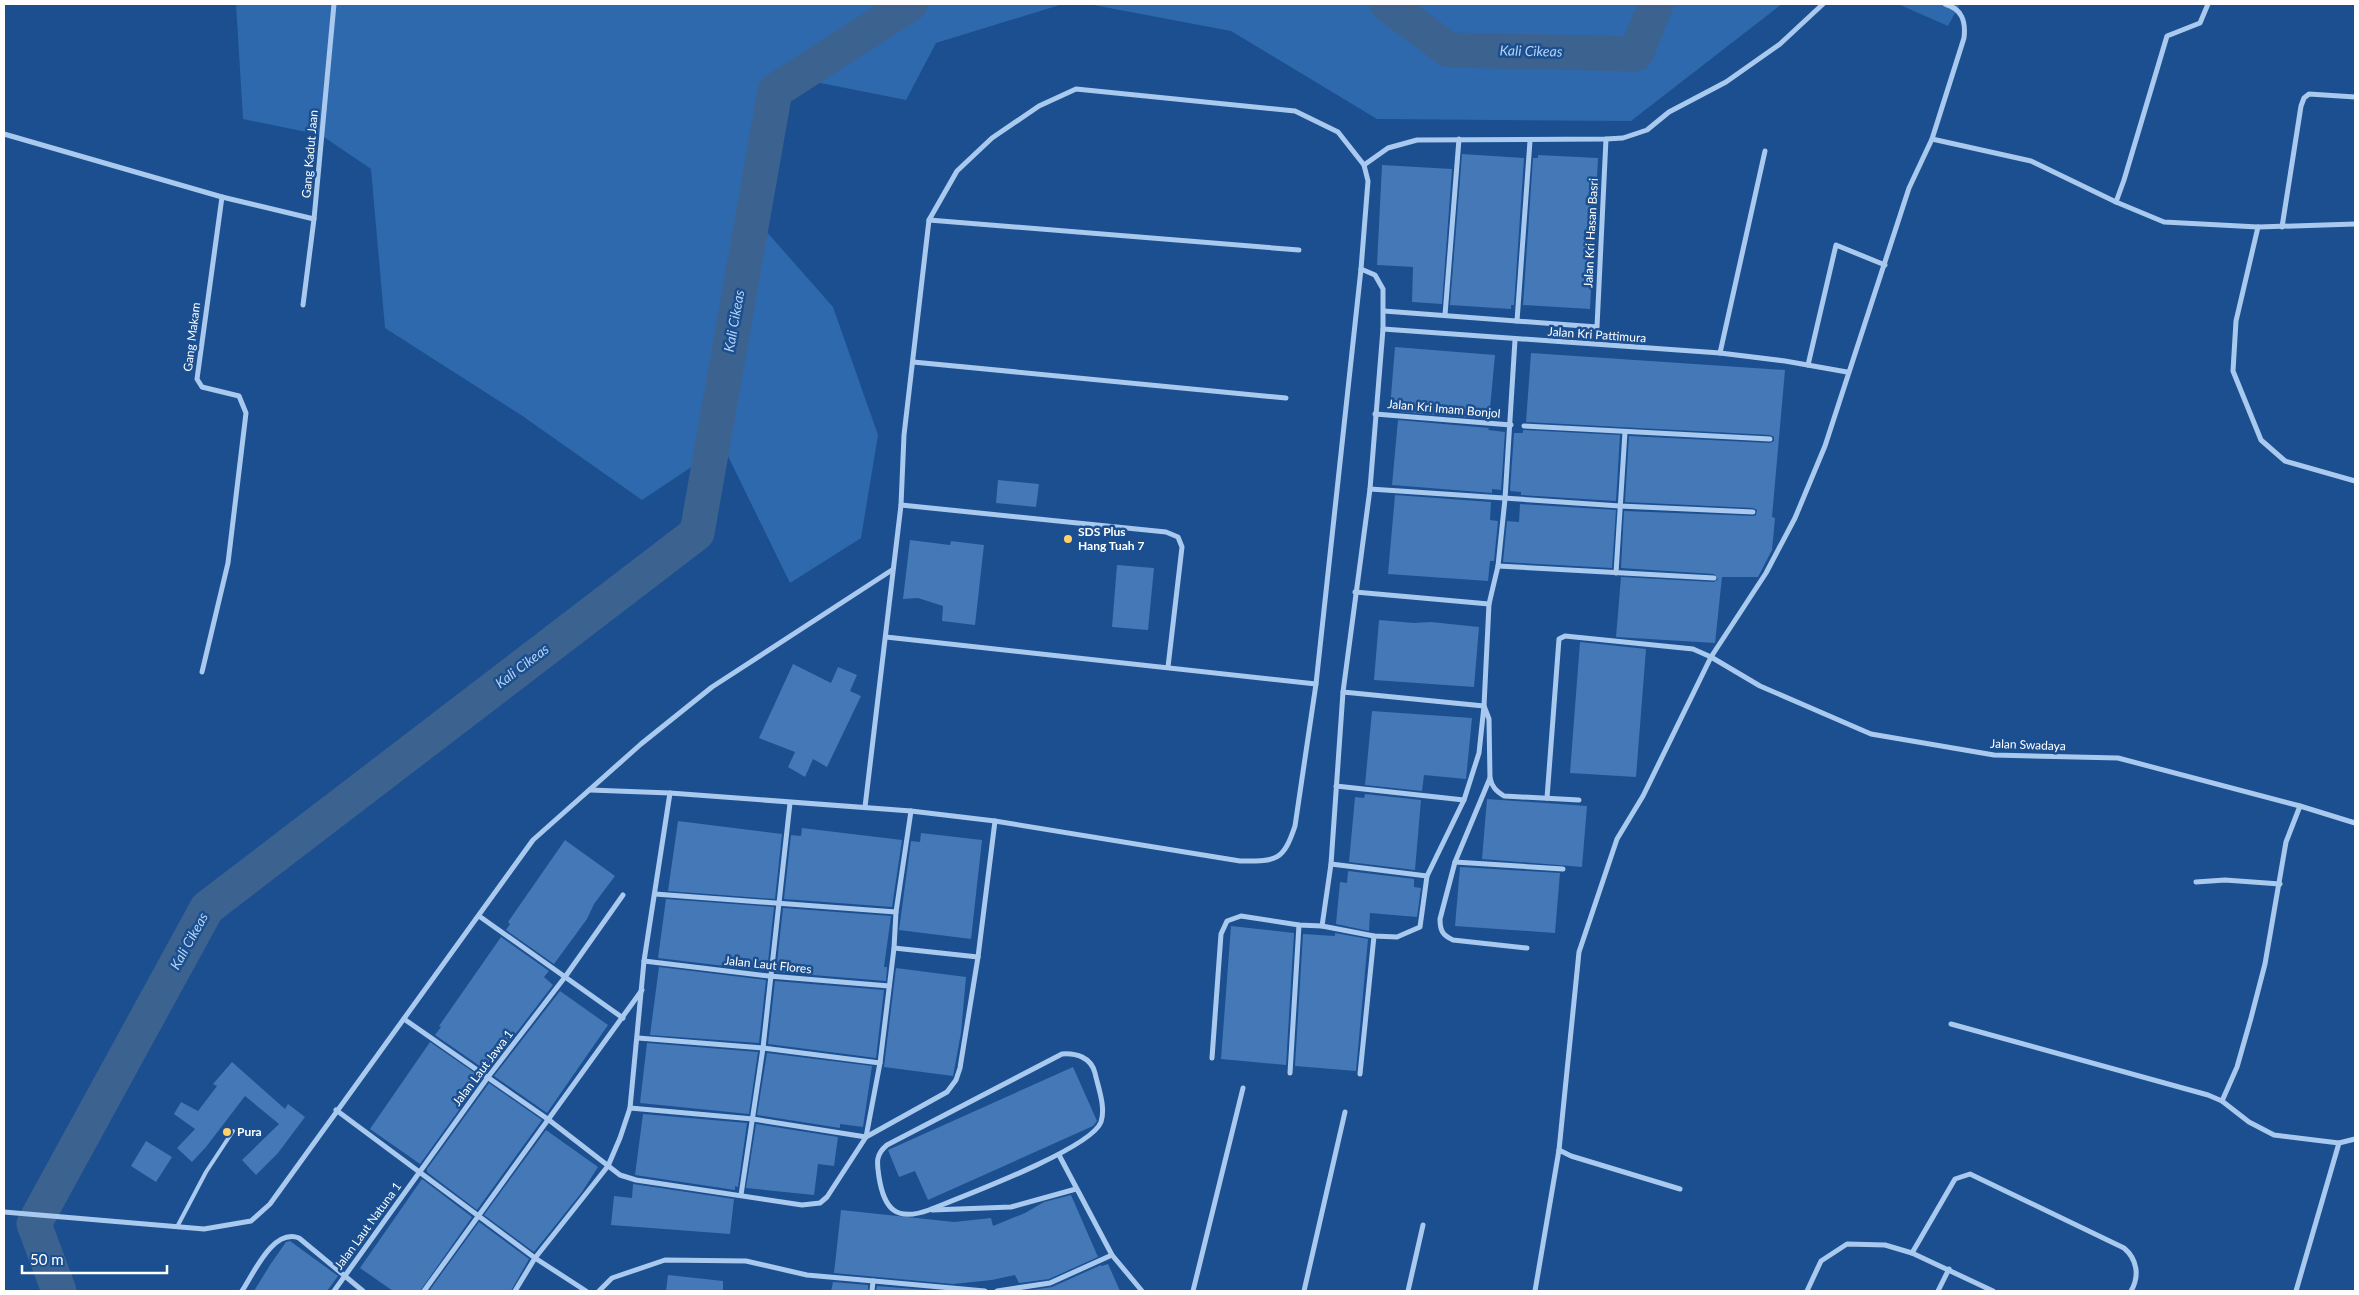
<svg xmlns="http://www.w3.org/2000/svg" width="2359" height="1295" font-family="Lato,sans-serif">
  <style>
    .green { fill: #2e69ad }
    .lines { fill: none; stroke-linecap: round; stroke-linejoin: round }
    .river { stroke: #3c6290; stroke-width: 35 }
    .building { fill: #4478b7 }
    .lane { stroke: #a9c9ee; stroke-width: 4 }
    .street { stroke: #a9c9ee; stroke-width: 5 }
    .poi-dot { fill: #ffd166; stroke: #1b4f8f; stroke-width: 2 }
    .labels { text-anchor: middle; stroke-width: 5; stroke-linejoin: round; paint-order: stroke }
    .street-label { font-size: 12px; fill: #fff; stroke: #1b4f8f }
    .poi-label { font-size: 12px; font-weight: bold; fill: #fff; stroke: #1b4f8f; text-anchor: start }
    .water-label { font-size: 14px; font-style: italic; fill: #b5d3f5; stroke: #1b4f8f }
  </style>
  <rect width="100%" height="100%" fill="#1b4f8f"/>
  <g class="green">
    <path d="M236,4H1063L936,43L906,100L775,74L743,205L833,307L878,435L861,538L790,583L723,446L642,500L521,415L385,328L371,169L321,135L243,119Z"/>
    <path d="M1088,4H1782L1631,121L1377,119L1231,31Z"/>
    <path d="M1898,4H1960L1948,26Z"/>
  </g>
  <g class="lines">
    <g class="river">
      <path d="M1387,4L1449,50L1636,54L1656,4"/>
      <path d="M59,1291L34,1224L207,908L697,533L775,91L910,4"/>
    </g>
  </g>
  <g class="building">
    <path d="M1462,154L1524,158L1514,305H1511V309L1450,305Z"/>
    <path d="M1538,155L1598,158L1590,309L1523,305L1533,158H1538Z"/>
    <path d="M1382,165L1452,169L1442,304L1412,302L1413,267L1377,265Z"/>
    <path d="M1395,347L1495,355L1489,419L1399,412V409L1390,408Z"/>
    <path d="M1531,353L1785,370L1772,517L1775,518L1772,550L1758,577H1722L1715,643L1616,637L1621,577L1714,582L1718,579L1714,574L1621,568L1624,511L1753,516L1756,515L1757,510L1753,508L1625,502L1629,436L1770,443L1774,441V437L1770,435L1526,422Z"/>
    <path d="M1398,420L1489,428L1488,430L1505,432L1501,490L1492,489V493L1392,485Z"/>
    <path d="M1523,430L1620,435L1616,501L1521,495V492L1510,491L1514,433H1523Z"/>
    <path d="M998,480L1039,484L1036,507L996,503Z"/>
    <path d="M1395,495L1491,502L1490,520L1498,521L1494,561H1490L1488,581L1388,574Z"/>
    <path d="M1520,504L1616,510L1612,568L1503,562L1507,521L1519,522Z"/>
    <path d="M910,540L950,545L951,541L984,545L975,625L942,621L943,606L918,598L903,599Z"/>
    <path d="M1117,565L1154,568L1148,630L1112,627Z"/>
    <path d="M1379,620L1414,623L1431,622L1479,627L1474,687L1374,680Z"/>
    <path d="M1580,642L1646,649L1636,777L1570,773Z"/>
    <path d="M793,664L831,683L838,667L857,675L850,691L861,696L827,767L813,759L805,777L788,767L795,752L759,738Z"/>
    <path d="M1372,711L1472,718L1466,779L1424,775L1422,791L1365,785Z"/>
    <path d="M1365,794L1421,800L1415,870L1349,862L1355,797L1364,798Z"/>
    <path d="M1487,799L1587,806L1582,867L1482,859Z"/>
    <path d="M678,821L782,834L775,899L668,891Z"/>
    <path d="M802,828L902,840L892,907L784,899L791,835L801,836Z"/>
    <path d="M921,833L982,840L971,939L899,930L911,841L920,842Z"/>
    <path d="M565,840L615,876L594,904L587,919L554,964L506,930L510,924L508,922Z"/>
    <path d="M1460,867L1560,873L1555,933L1455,926Z"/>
    <path d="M1348,871L1414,879V887L1421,888L1417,917L1370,913L1369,931L1336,924L1340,882L1347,883Z"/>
    <path d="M666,899L774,907L767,971L658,958Z"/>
    <path d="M783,908L891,916L884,967H887L886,981L776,972Z"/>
    <path d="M1231,926L1294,933L1286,1065L1221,1059Z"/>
    <path d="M1335,933L1368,939L1356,1071L1295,1066L1303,934L1335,936Z"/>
    <path d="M501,937L549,971L544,977L553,985L487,1071L435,1035L441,1027L439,1026Z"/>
    <path d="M659,967L766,980L759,1043L650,1035Z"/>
    <path d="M896,968L966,977L961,1033L953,1076L884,1067Z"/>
    <path d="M775,981L884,990L876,1058L768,1044Z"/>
    <path d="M560,991L608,1025L547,1113L494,1076Z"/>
    <path d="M430,1042L482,1078L420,1164L370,1129Z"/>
    <path d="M647,1043L758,1052L749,1114L640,1103Z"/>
    <path d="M767,1053L872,1066L863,1127L840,1124V1128L757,1115Z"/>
    <path d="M232,1062L285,1109L288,1104L305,1117L278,1153L256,1175L242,1160L279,1124L245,1096L206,1147L192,1162L177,1148L195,1129L174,1114L181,1102L198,1111L217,1086L213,1084Z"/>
    <path d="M1073,1067L1097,1121L1093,1126L928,1200L915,1171L899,1177L888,1150Z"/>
    <path d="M489,1083L542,1120L477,1210L427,1172V1169Z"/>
    <path d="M643,1114L747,1123L738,1187L735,1186V1190L635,1175Z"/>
    <path d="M756,1124L838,1137L834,1166L818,1164L814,1195L746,1188Z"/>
    <path d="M546,1130L598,1167L582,1192L534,1252L484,1215Z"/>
    <path d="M146,1141L172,1157L156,1182L131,1166Z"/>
    <path d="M422,1179L472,1217L420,1291H393L360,1268Z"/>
    <path d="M633,1184L734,1199L730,1234L611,1225L614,1196L632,1198Z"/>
    <path d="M1071,1195L1098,1257L1049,1279L1019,1283L1015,1275L992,1280L953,1284L834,1273L841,1210L954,1222L991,1218L993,1226L1025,1213L1044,1202Z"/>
    <path d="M479,1222L529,1259L511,1291H429Z"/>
    <path d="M290,1241L338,1276L327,1291H254L270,1265L286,1242Z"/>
    <path d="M1108,1264L1120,1291H1025L1052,1287L1101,1265L1102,1266Z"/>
    <path d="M668,1275L723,1281V1291H666Z"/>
    <path d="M833,1282L868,1285V1291H831Z"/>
    <path d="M877,1286L939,1291H876Z"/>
  </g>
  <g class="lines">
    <path class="lane" d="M177,1227L206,1172L233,1131"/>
    <g class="street">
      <path d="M4,134L222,197L197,379L202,387L239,396L246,413L228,563L202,672"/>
      <path d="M1932,139L2031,161L2116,202L2164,222L2258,227L2355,224"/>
      <path d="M1364,165L1388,148L1417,140L1606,139L1623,138L1647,130L1669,112L1726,82L1780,44L1823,4"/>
      <path d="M222,197L314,219"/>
      <path d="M2116,202L2124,180L2167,36L2200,23L2208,4"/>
      <path d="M929,220L1299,250"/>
      <path d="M2258,227L2236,321L2233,371L2261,440L2285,461L2355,481"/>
      <path d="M2282,227L2301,106L2304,98L2309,94L2355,97"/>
      <path d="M303,305L314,219L334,4"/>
      <path d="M1384,311L1597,327L1606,139"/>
      <path d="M1445,315L1459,139"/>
      <path d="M1517,321L1530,141"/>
      <path d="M1383,329L1720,353L1785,361L1847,372"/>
      <path d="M1720,353L1765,151"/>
      <path d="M913,362L1286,398"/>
      <path d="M1808,365L1836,245L1885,265"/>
      <path d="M1375,414L1511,425"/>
      <path d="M1524,426L1770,439"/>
      <path d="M1370,489L1620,506L1753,512"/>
      <path d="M901,505L1166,532L1178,537L1182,547L1168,667"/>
      <path d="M1498,566L1714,578"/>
      <path d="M1616,573L1625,432"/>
      <path d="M1355,592L1489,604"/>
      <path d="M886,637L1316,684"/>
      <path d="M1343,692L1484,706L1489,719L1490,778C1492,787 1496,791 1504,796L1579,800"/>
      <path d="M1490,778L1455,862L1440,919C1440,930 1442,935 1453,940L1527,948"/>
      <path d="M1336,786L1464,800"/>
      <path d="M590,790L670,793L911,811L995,821L1240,861C1276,861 1283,862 1295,826L1316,684L1361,269L1368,181L1364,165L1338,132L1295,111L1076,89L1039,106L992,138L957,171L929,220L904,435L901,505L865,807"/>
      <path d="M1547,798L1559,639L1565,636L1693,649L1711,657L1760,686L1871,734L1994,755L2118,758L2300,806L2355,823"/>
      <path d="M1455,862L1563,869"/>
      <path d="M1331,864L1427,876"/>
      <path d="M2196,882L2225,880L2280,884"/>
      <path d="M655,894L896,912"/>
      <path d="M479,916L623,1018"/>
      <path d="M1322,926L1374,936L1397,937L1420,927L1427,876L1464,800L1479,753L1484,706L1489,604L1498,566L1505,499L1515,340"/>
      <path d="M894,948L978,957"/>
      <path d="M644,961L769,976L889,986"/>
      <path d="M404,1019L549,1120L620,1175L636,1180L802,1205L820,1203L827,1197L866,1137L880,1063L894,948L896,912L911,811"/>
      <path d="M1951,1024L2208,1095L2222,1101L2237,1067L2251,1018L2265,964L2286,842L2300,806"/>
      <path d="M638,1038L763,1048L880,1063"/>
      <path d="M1062,1054C1076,1053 1091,1057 1095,1073C1098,1087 1106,1107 1101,1122C1091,1149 961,1197 929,1210C896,1222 884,1209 879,1177C877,1163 875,1155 887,1145Z"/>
      <path d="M1212,1058L1221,934L1227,921L1241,916L1299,925L1322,926L1331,864L1343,692L1370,489L1383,329V289L1375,275L1361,269"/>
      <path d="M1290,1073L1299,925"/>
      <path d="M1360,1074L1374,936"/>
      <path d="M2222,1101L2249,1122L2274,1135L2339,1143L2355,1139"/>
      <path d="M630,1108L753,1119L866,1137L947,1092L956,1080L960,1068L978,957L995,821"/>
      <path d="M336,1110L535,1258L586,1291"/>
      <path d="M1559,1150L1571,1156L1680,1189"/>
      <path d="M1059,1155L1112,1255L1142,1291"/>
      <path d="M741,1195L763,1048L790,803"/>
      <path d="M932,1210L1011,1207L1076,1189"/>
      <path d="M4,1212L204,1229L251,1221L270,1204L533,840L641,744L712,687L892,570"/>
      <path d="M1912,1253L1955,1179L1970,1174L2124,1248C2137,1259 2140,1276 2131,1291"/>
      <path d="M242,1291C254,1273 273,1228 299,1238L363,1291"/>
      <path d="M334,1291L488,1077L565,977L623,895"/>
      <path d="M424,1291L642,990"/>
      <path d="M515,1291L535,1258L608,1166L620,1138L630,1108L644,961L670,793"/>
      <path d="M599,1291L612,1278L665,1260L746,1261L807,1275L985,1291"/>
      <path d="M872,1291L873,1281"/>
      <path d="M997,1291L1050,1283L1112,1255"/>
      <path d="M1193,1291L1243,1088"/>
      <path d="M1304,1291L1345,1112"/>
      <path d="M1408,1291L1423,1225"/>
      <path d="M1535,1291L1559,1150L1579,952L1617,839L1643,796L1711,657L1766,573L1795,518L1825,446L1909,188L1932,139L1964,38C1966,21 1962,9 1945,4"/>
      <path d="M1807,1291L1821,1261L1847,1244L1885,1245L1912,1253L1993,1291"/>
      <path d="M1938,1291L1949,1269"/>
      <path d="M2296,1291L2339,1143"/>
    </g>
  </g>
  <g class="poi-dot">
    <circle cx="1068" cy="539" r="5"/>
    <circle cx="227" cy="1132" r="5"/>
  </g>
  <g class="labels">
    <g class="street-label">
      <text transform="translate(310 154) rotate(-85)" y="4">Gang Kadut Jaan</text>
      <text transform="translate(1591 233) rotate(-87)" y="4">Jalan Kri Hasan Basri</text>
      <text transform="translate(1597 335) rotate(4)" y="4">Jalan Kri Pattimura</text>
      <text transform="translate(192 337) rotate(-83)" y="4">Gang Makam</text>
      <text transform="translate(1444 409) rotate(5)" y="4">Jalan Kri Imam Bonjol</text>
      <text transform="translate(2028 745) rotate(2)" y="4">Jalan Swadaya</text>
      <text transform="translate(768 965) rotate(6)" y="4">Jalan Laut Flores</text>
      <text transform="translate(483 1068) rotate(-53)" y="4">Jalan Laut Jawa 1</text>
      <text transform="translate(368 1226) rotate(-54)" y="4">Jalan Laut Natuna 1</text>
    </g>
    <g class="poi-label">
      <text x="1078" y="536">SDS Plus<tspan x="1078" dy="14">Hang Tuah 7</tspan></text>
      <text x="237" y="1136">Pura</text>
    </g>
    <g class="water-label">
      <text transform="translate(1531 51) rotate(1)" y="5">Kali Cikeas</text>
      <text transform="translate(734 321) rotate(-80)" y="5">Kali Cikeas</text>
      <text transform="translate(522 666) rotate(-37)" y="5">Kali Cikeas</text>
      <text transform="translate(189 941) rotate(-61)" y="5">Kali Cikeas</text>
    </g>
  </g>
  <rect width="2359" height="1295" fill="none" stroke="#ffffff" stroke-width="10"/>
  <path d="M22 1265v8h145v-8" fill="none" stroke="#ffffff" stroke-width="2.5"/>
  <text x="30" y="1265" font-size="15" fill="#ffffff" stroke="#1b4f8f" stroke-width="4" paint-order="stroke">50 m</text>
</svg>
